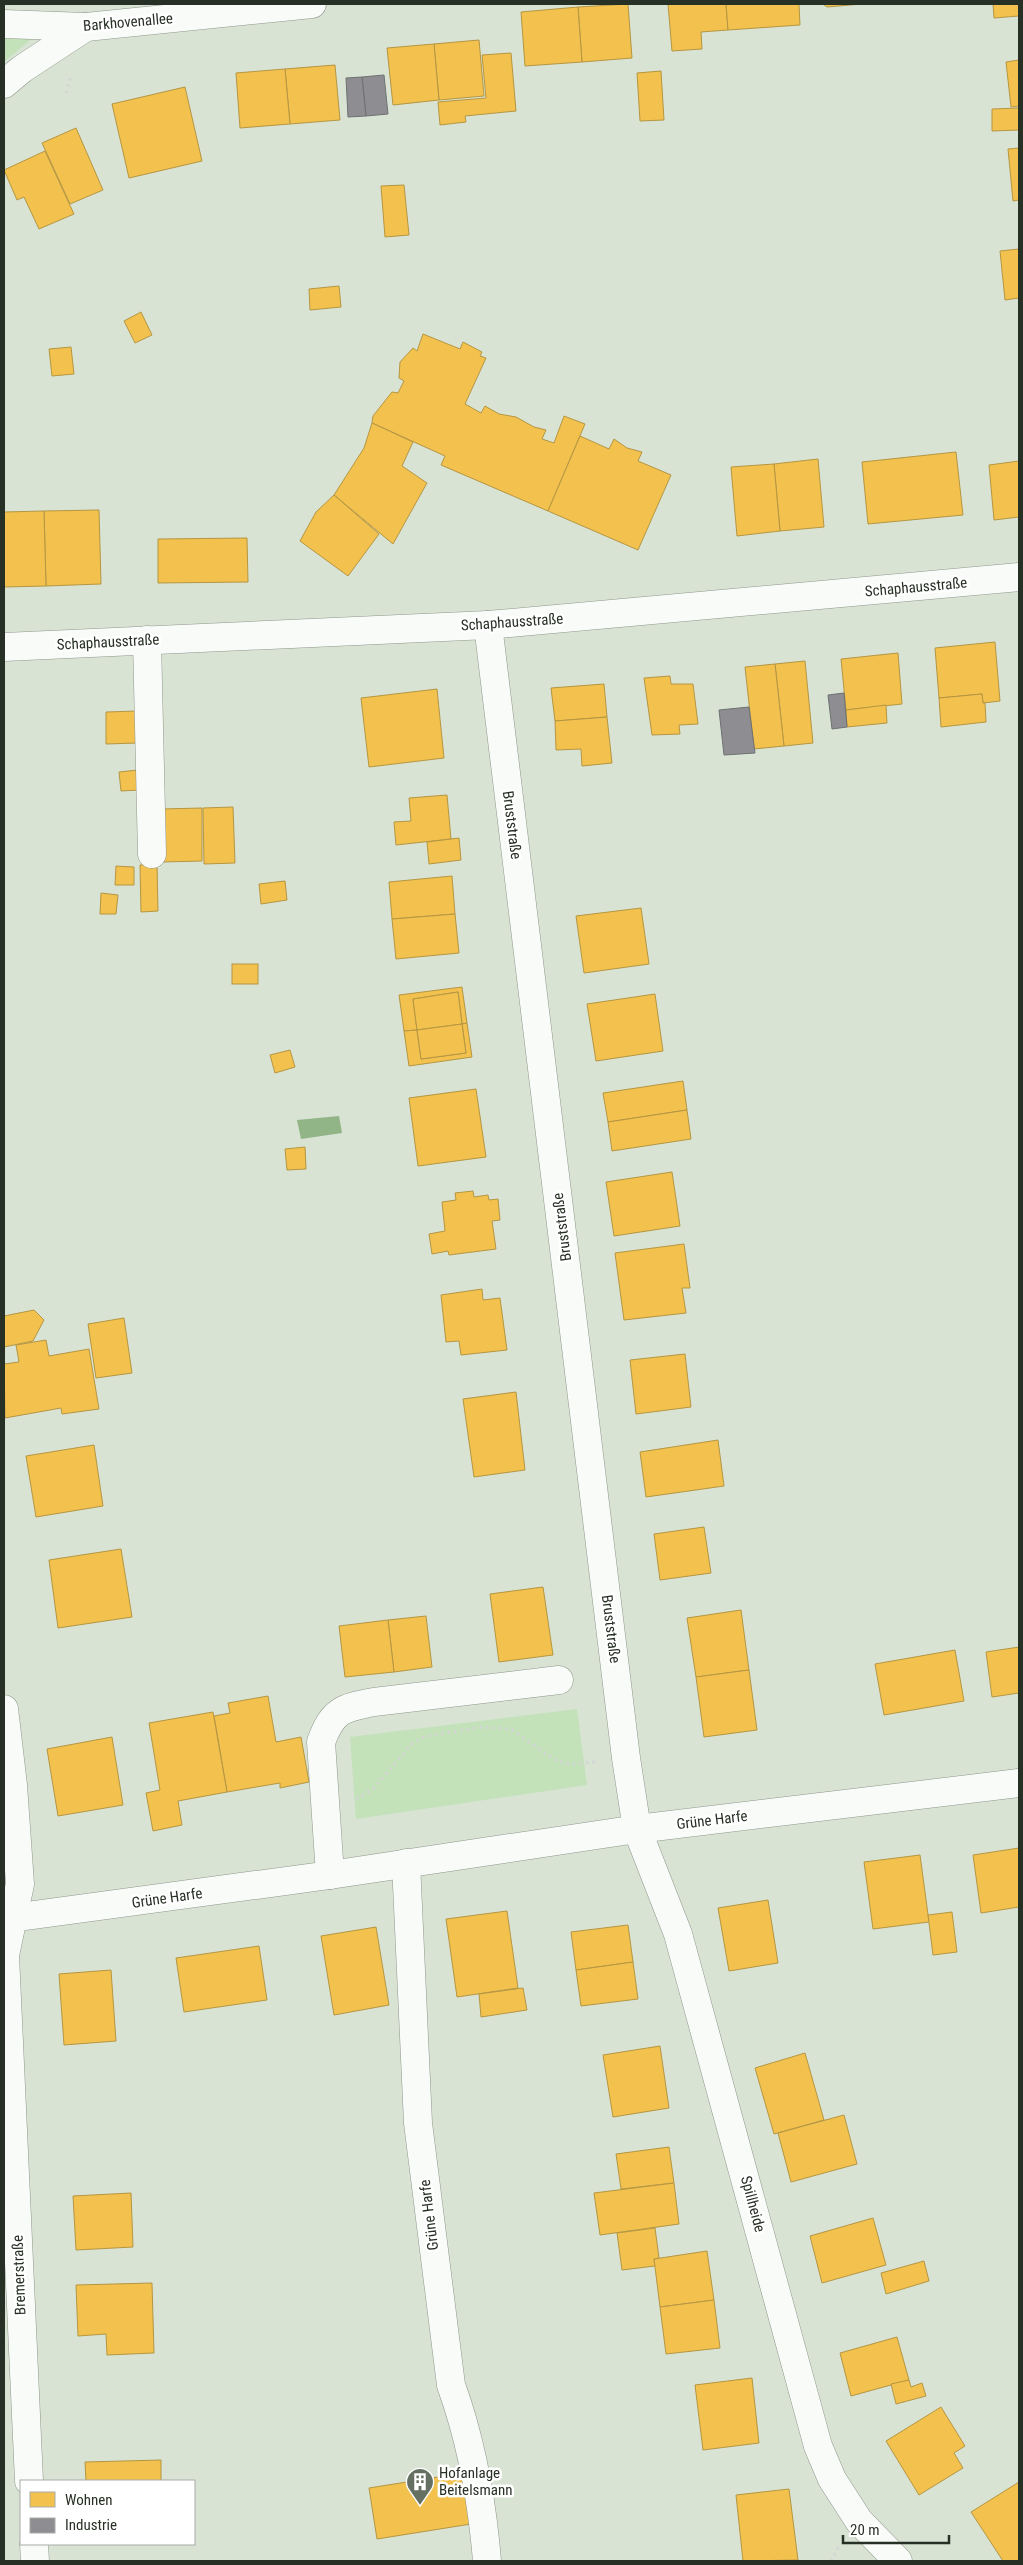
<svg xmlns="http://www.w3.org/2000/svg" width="1023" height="2565" font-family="'Roboto Condensed',sans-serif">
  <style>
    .green { fill: #c3e2ba }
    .water { fill: #91b587 }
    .homes { fill: #f2c14e; stroke: #b59642 }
    .industry { fill: #8d8d92; stroke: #6e7171 }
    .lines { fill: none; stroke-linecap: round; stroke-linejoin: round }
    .minor-casing { stroke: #8e978b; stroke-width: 29 }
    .path { stroke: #d3d6d2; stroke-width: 3; stroke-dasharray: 2.5 4; stroke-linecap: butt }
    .minor { stroke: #f9fbf9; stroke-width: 28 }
    .labels { text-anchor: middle; stroke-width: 5; stroke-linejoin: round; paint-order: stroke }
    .street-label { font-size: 15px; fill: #273025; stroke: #fff }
    .poi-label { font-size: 15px; fill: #273025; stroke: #fff; text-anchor: start }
  </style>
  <rect width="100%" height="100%" fill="#d8e3d4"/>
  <g class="green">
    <path d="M4,31L35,36L4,62Z"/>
    <path d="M577,1709L587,1785L356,1819L350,1737Z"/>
  </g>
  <path class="water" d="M339,1116L342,1133L301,1139L297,1120Z"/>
  <g class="homes">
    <path d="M628,4L632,58L582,62L578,7Z"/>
    <path d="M668,4H726L728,30L701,32L702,49L672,51Z"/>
    <path d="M726,4H799L800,25L728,30Z"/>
    <path d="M823,4H862L827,7Z"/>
    <path d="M993,4H1019V16L994,18Z"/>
    <path d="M578,7L582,62L525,66L521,12Z"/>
    <path d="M479,40L484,96L439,100L434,44Z"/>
    <path d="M434,44L439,100L393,105L387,48Z"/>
    <path d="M511,53L516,111L465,116L466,122L440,125L438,102L486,98L482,55Z"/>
    <path d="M1019,60V106L1011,107L1006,62Z"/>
    <path d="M335,65L340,120L290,124L285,69Z"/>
    <path d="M285,69L290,124L240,128L236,73Z"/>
    <path d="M661,71L664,120L640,121L637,73Z"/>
    <path d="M185,87L202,161L129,178L112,104Z"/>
    <path d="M1019,108V130L992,131V109Z"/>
    <path d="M76,128L103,190L70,204L42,143Z"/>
    <path d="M1019,148V200L1013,201L1008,149Z"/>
    <path d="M45,151L74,214L39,229L24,197L17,200L4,170Z"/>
    <path d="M404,185L409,235L385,237L381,186Z"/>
    <path d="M1019,249V298L1005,300L1000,251Z"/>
    <path d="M339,286L341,307L310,310L309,289Z"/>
    <path d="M141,312L152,335L135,343L124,321Z"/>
    <path d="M423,334L460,349L463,342L482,352L480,356L486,358L465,404L481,413L485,406L499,414L516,417L534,427L546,430L542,439L554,443L564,416L585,424L548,511L441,465L445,456L372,423L373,416L392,392L398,393L404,381L399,378L400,362L413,348L417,351Z"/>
    <path d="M71,347L74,374L52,376L49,349Z"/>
    <path d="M372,423L413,442L402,466L427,483L393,544L334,495L364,448Z"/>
    <path d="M580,436L609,449L614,439L627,448L642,452L638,461L671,475L638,550L548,511Z"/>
    <path d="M956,452L963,515L868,524L862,462Z"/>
    <path d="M818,459L824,527L780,531L774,464Z"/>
    <path d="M1019,461V517L994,520L989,465Z"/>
    <path d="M774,464L780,531L737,536L731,467Z"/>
    <path d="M334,495L379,534L348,576L300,541L316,512Z"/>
    <path d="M99,510L101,584L46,586L44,511Z"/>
    <path d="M44,511L46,586L4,587V512Z"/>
    <path d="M247,538L248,582L158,583V539Z"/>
    <path d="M995,642L1000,701L983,703L982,694L939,698L935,648Z"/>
    <path d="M898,653L902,704L846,710L841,659Z"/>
    <path d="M805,661L813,743L784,746L775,664Z"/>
    <path d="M775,664L784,746L754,749L745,667Z"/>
    <path d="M670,676L671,684H693L698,724L679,725L680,734L652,735L644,678Z"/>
    <path d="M604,684L607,717L555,721L551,688Z"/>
    <path d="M437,689L444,758L369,767L361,698Z"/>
    <path d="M982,694L983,703H985L986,722L941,727L939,698Z"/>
    <path d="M886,705L887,723L847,727L846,710Z"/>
    <path d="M137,711V743L106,744V712Z"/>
    <path d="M607,717L612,763L582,766L581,749L556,750L555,721Z"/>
    <path d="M138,770L140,790L121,791L119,772Z"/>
    <path d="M447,795L451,839L396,845L394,822L411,821L409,798Z"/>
    <path d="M233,807L235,863L204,864L203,808Z"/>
    <path d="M202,808V861L162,862L161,809Z"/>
    <path d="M459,838L461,860L429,864L427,842Z"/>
    <path d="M157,864L158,911L141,912L140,865Z"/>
    <path d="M116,866L134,867V885H115Z"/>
    <path d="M452,876L455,914L392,919L389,882Z"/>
    <path d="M285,881L287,900L261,904L259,884Z"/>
    <path d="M101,893L118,895L116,914H100Z"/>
    <path d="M641,908L649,964L584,973L576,916Z"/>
    <path d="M455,914L459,953L396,959L392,919Z"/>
    <rect x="232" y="964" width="26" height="20"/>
    <path d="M462,987L467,1023L462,1024L458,992L413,999L417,1030L404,1031L399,995Z"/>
    <path d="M458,992L462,1024L417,1030L413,999Z"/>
    <path d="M655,994L663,1051L596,1061L587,1004Z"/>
    <path d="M467,1023L472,1057L409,1066L404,1031L417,1030L421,1059L466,1053L462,1024Z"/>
    <path d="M462,1024L466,1053L421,1059L417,1030Z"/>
    <path d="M290,1050L295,1067L275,1073L270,1055Z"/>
    <path d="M683,1081L687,1110L608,1122L603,1093Z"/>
    <path d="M476,1089L486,1157L418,1166L409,1098Z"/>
    <path d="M687,1110L691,1139L612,1151L608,1122Z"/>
    <path d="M305,1147L306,1169L287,1170L285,1149Z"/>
    <path d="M672,1172L680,1226L614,1236L606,1182Z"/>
    <path d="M473,1191L474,1197L488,1195L489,1200L498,1199L500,1220L492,1221L496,1249L449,1255L448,1251L432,1254L429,1234L445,1231L442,1202L456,1200L455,1193Z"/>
    <path d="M684,1244L690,1288H682L686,1313L624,1320L615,1253Z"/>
    <path d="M482,1289L483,1300L500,1298L507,1350L461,1355L459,1341L446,1342L441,1295Z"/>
    <path d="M34,1310L44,1320L33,1341L4,1347V1316Z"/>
    <path d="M124,1318L132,1373L96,1378L88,1324Z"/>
    <path d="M46,1340L49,1356L89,1349L99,1409L62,1414L61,1408L5,1418L4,1364L19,1362L16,1345Z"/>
    <path d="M685,1354L691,1407L636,1414L630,1360Z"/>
    <path d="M516,1392L525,1470L474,1477L463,1399Z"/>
    <path d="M718,1440L724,1486L646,1497L640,1452Z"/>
    <path d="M94,1445L103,1506L36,1517L26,1456Z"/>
    <path d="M704,1527L711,1573L660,1580L654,1534Z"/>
    <path d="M121,1549L132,1617L58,1628L49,1560Z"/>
    <path d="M543,1587L553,1655L499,1662L490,1594Z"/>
    <path d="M741,1610L749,1670L696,1677L687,1618Z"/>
    <path d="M426,1616L432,1667L394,1672L388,1620Z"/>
    <path d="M388,1620L394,1672L345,1677L339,1626Z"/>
    <path d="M1019,1647V1693L992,1697L986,1652Z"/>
    <path d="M955,1650L964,1701L884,1715L875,1664Z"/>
    <path d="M749,1670L757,1730L704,1737L696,1677Z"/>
    <path d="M268,1696L276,1742L301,1737L309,1782L280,1788V1783L227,1792L214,1716L230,1713L228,1703Z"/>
    <path d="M213,1712L227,1792L178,1801L182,1825L153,1831L146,1793L160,1790L149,1723Z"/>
    <path d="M112,1737L123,1805L58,1816L47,1749Z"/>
    <path d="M1019,1848V1907L981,1913L973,1855Z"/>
    <path d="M920,1855L929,1922L873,1929L864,1862Z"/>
    <path d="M768,1900L778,1963L729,1971L718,1908Z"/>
    <path d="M507,1911L518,1988L457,1997L446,1919Z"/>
    <path d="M952,1912L957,1952L933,1955L928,1915Z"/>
    <path d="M628,1925L633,1962L576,1970L571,1932Z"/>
    <path d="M376,1927L389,2005L334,2015L321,1936Z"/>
    <path d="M259,1946L267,2000L184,2012L176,1958Z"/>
    <path d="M633,1962L638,1999L581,2006L576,1970Z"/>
    <path d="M111,1970L116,2041L64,2045L59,1974Z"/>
    <path d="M523,1988L527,2010L481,2017L479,1994Z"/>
    <path d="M660,2046L669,2108L613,2117L603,2055Z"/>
    <path d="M805,2053L824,2120L774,2134L755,2068Z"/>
    <path d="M844,2115L857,2164L791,2182L778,2133Z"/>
    <path d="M669,2147L674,2183L621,2189L616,2154Z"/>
    <path d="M674,2183L679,2224L600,2235L594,2193Z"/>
    <path d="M131,2193L133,2247L76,2250L73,2196Z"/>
    <path d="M873,2218L886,2265L822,2283L810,2236Z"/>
    <path d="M655,2228L659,2258L654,2259L655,2266L622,2270L617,2233Z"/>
    <path d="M707,2251L714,2300L660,2307L654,2259Z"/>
    <path d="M924,2261L929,2281L886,2294L881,2273Z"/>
    <path d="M152,2283L154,2353L107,2355L106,2334L78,2336L76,2285Z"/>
    <path d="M714,2300L720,2348L666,2354L660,2307Z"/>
    <path d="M897,2337L909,2380L851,2396L840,2353Z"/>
    <path d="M752,2378L759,2443L703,2450L695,2385Z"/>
    <path d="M909,2380L911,2387L922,2383L926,2396L896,2404L891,2384Z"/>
    <path d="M941,2407L965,2446L954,2453L963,2468L919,2495L886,2441Z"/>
    <path d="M161,2460V2481H86L85,2462Z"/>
    <path d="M463,2473L471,2524L377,2539L369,2488Z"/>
    <path d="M1019,2482V2561H1003L971,2512Z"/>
    <path d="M789,2489L798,2560L743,2561L736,2495Z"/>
  </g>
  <g class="industry">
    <path d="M384,75L388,114L366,116L362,77Z"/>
    <path d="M362,77L366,116L348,117L346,78Z"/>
    <path d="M844,693L847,727L832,729L828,695Z"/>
    <path d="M749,707L755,753L724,755L719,710Z"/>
  </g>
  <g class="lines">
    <defs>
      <g id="minor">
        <path d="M4,24L86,27L312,4"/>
        <path d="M4,84L22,69L86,27"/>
        <path d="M488,625L626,1758L637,1829L678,1934L818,2446L832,2479L859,2521L898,2561"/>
        <path d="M147,640L152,854"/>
        <path d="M4,647L488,625L1019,577"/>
        <path d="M4,1709L13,1785L20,1884L5,1955L29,2481"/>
        <path d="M406,1863L418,2123L451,2385C472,2443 482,2500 487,2561"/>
        <path d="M330,1875L321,1742C333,1710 342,1708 374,1702L559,1680"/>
        <path d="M4,1919L330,1875L637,1829L1019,1783"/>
        <path d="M34,2544L35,2561"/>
      </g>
    </defs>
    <use href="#minor" class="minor-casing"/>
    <g class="path">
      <path d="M66,93L71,76"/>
      <path d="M356,1799L373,1789L412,1744L424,1737L480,1727L511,1729L555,1760L569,1764L595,1762"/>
      <path d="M831,2561L839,2546"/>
    </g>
    <use href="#minor" class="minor"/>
  </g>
  <defs>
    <symbol id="building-pin" viewBox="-11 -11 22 30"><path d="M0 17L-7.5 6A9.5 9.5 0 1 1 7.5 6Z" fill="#656f62" stroke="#fff"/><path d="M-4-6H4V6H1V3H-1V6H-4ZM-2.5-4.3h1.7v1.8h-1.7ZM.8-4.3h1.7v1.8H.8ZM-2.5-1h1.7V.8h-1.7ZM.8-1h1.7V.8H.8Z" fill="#fff"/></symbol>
  </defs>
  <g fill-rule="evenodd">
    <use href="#building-pin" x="404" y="2466" width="32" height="43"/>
  </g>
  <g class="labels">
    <g class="street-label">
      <text transform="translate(128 22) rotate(-5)" y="5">Barkhovenallee</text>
      <text transform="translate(916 587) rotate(-5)" y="5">Schaphausstraße</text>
      <text transform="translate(512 622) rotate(-4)" y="5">Schaphausstraße</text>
      <text transform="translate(108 642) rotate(-3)" y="5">Schaphausstraße</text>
      <text transform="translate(512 825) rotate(83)" y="5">Bruststraße</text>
      <text transform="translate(562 1227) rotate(-97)" y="5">Bruststraße</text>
      <text transform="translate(611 1629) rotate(83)" y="5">Bruststraße</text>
      <text transform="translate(712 1820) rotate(-7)" y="5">Grüne Harfe</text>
      <text transform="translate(167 1898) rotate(-8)" y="5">Grüne Harfe</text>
      <text transform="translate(753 2204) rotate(75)" y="5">Spillheide</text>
      <text transform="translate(429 2215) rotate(-97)" y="5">Grüne Harfe</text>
      <text transform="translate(19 2275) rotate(-92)" y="5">Bremerstraße</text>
    </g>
    <g class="poi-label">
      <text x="439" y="2478">Hofanlage<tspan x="439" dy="17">Beitelsmann</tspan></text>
    </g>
  </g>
  <rect width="1023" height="2565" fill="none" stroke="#273025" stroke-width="10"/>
  <rect x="20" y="2480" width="175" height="65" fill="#ffffff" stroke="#a9aca8"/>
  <rect x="30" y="2492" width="25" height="15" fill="#f2c14e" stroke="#a9aca8"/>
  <text x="65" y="2505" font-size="15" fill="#273025">Wohnen</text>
  <rect x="30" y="2518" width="25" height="15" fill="#8d8d92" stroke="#a9aca8"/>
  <text x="65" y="2530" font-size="15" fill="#273025">Industrie</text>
  <path d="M843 2535v8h106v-8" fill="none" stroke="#273025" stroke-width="2.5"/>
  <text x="850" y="2535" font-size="15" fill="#273025" stroke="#ffffff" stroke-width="4" paint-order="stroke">20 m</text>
</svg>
